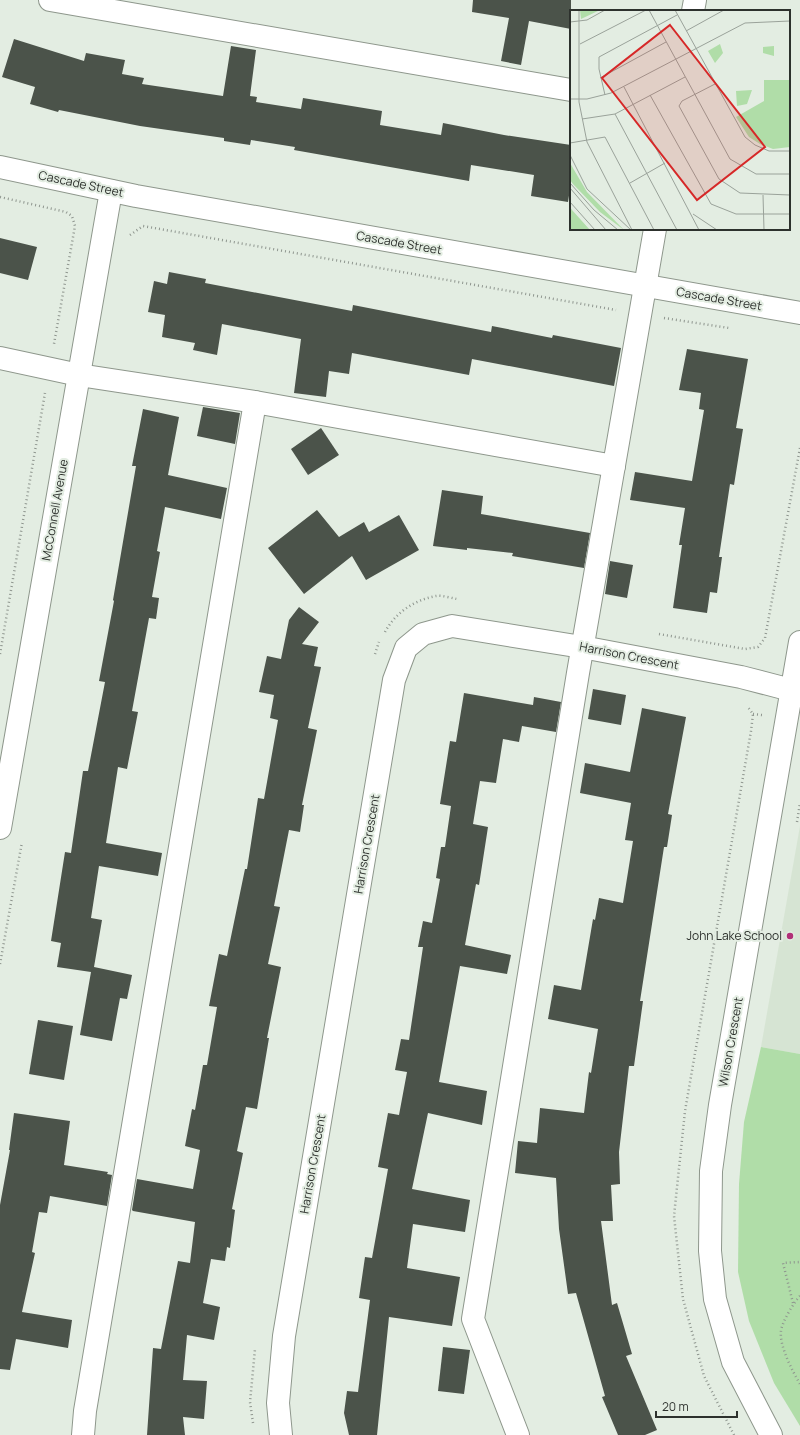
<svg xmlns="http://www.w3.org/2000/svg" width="800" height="1435" font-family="Manrope,sans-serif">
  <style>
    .built { fill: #d6e4d3 }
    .green { fill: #b0dda8 }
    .building { fill: #4b534a }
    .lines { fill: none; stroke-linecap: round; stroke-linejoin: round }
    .minor-casing { stroke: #8e978c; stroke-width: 24 }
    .path { stroke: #8f968f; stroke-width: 2.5; stroke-dasharray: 1 3; stroke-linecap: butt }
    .minor { stroke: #fff; stroke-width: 22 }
    .poi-dot { fill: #b12f77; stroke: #e3ede2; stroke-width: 1.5 }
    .labels { text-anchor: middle; stroke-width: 4; stroke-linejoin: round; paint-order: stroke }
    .street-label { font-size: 12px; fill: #2d312d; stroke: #e3ede2 }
    .poi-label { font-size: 12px; fill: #2d312d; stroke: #e3ede2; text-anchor: end }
    .inset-road { fill: none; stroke: #9aa29a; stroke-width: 1 }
    .view { fill: #d62828; fill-opacity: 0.15; stroke: #d62828; stroke-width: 2 }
    .inset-edge { fill: none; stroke: #2d312d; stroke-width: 2 }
  </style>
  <rect width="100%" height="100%" fill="#e3ede2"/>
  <path class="built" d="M800,826V1054L761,1047Z"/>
  <path class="green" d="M761,1047L800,1054V1426L774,1383L749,1321L738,1272L739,1184L744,1122Z"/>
  <g class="building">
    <path d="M473,0H571V29L529,21L521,65L501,61L509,18L472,12Z"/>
    <path d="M14,39L84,61L86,53L125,60L122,74L144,78L142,84L223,96L231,46L256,50L250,96L257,97L256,102L301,109L303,98L382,111L380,125L441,135L443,123L504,135L571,145V183L568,202L531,196L534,175L471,165L469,181L294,150L295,147L251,140L250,145L224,141V138L140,126L59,110L58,112L30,104L35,87L2,77Z"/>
    <path d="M0,238L37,247L28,280L0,273Z"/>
    <path d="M169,272L206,279L205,283L352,311L353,305L491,332L492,326L552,338L553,335L621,348L614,386L472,359L469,375L352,353L349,374L329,371L326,397L294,393L301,339L222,324L217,355L193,350L195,343L162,337L165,315L148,312L154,281L167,284Z"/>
    <path d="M687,349L748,359L736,428L743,429L734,485L730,484L719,557H722L717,593L710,592L707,613L673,608L682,545H679L685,508L630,500L635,472L692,481L704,410L699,409L701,393L679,390Z"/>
    <path d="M203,407L240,413L235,444L197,436Z"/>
    <path d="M143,409L179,417L168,475L227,488L221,519L165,507L157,551L160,552L152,597L159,598L156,619L149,618L132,711L138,712L127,769L118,767L106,843L162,853L158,876L99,866L91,918L102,920L94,967L132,975L127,999L120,998L112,1041L80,1035L91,972L57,967L61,943L51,941L65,852L71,853L83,771H88L105,682L99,681L114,601L113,600L136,466H132Z"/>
    <path d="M321,428L339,455L308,475L291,449Z"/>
    <path d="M442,490L483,496L481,514L590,533L584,568L512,556L513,553L467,548V550L433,546Z"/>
    <path d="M317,510L339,537L364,522L369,532L399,515L419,550L366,580L352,556L304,594L268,548Z"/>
    <path d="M610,561L633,565L627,598L605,594Z"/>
    <path d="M299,607L319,622L302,644L318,647L314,666L321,667L308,728L317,730L302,805H304L300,832L289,830L274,906L280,907L268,964L281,967L267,1038H269L257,1109L246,1107L237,1151L243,1153L232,1209L235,1210L230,1248L227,1247L225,1261L211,1259L203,1303L220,1307L214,1340L187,1335L183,1380L207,1381L204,1419L183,1417L185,1435H147L153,1348L161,1349L178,1261L190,1263L195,1222L133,1211L132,1210L137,1179L193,1189L200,1150L185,1146L192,1109L195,1110L203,1065H207L217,1007L209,1006L219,954L227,956L245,869H247L258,798L264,799L278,720L270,718L274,695L259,692L267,656L281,659L289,620Z"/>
    <path d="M593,689L626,695L621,725L588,719Z"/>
    <path d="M464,693L533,705L534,697L561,702L556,732L522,726L519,742L503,739L496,783L480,781L473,824L488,827L479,885L476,884L465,945L511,955L507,974L460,966L439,1082L487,1091L482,1125L428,1113L412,1189L470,1200L465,1232L413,1224L407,1268L460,1277L452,1326L389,1317L377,1435H349L344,1413L347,1391L358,1392L370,1300L359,1298L365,1257L372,1258L388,1169L378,1167L388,1113L399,1115L407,1072L395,1070L401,1039L409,1040L423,947H418L423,921L432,923L440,879L436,878L441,847H445L451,806L440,804L450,741L456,742Z"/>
    <path d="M642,708L686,717L668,814L672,815L667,847H664L640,1001H643L634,1066H629L619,1152L620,1184L611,1185L613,1221H601L612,1305L617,1303L632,1354L626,1356L657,1430L645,1435H618L602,1397L605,1396L576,1293L568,1294L559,1229L556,1178L515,1173L518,1141L537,1143L540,1108L584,1113L589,1072L591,1073L598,1029L548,1019L554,985L581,990L593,919L595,920L599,898L623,903L633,841L625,840L631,803L580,793L585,763L630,772Z"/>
    <path d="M38,1020L73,1026L64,1080L29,1074Z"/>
    <path d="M14,1113L70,1121L64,1165L108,1172L107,1174L112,1175L107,1206L50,1196L47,1213L39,1212L32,1252L35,1253L22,1312L72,1320L68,1348L16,1339L10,1370L0,1369V1205L10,1150H9Z"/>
    <path d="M443,1347L470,1350L464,1394L438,1391Z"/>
  </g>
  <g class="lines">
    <defs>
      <g id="minor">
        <path d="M50,0L571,90"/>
        <path d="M693,11L695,0"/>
        <path d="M0,167L136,196L800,313"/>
        <path d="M0,358L79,375L255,402L614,466"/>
        <path d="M0,828L111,191"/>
        <path d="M83,1435L85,1411L255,402"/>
        <path d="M281,1435L278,1403L284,1336L394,680L406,648L423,634L452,626L582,647L741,677L791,690"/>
        <path d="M518,1435L473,1319L578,673L655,229"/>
        <path d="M771,1435L733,1362L715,1299L710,1251L711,1171L720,1105L800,642"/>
      </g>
    </defs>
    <use href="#minor" class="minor-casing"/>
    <g class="path">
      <path d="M0,197L66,212L72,216L75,226L54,344"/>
      <path d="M130,235L143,226L616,310"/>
      <path d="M664,318L729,328"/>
      <path d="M385,632C395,613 414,600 436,596C442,595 451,598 457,599"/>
      <path d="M659,634L745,649L758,647L765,638L800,448"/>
      <path d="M0,654L45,393"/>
      <path d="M375,654L379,642"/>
      <path d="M753,714L762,715"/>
      <path d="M797,822L800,803"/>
      <path d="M0,964L22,842"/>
      <path d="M800,1296C794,1302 782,1322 781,1331C779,1346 793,1372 800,1384"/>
      <path d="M793,1303L783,1263L800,1262"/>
      <path d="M253,1423L250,1402L255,1349"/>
      <path d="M734,1435L704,1376L683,1299L674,1216L685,1111L751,731L753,714L747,706"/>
    </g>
    <use href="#minor" class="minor"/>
  </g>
  <circle class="poi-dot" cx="790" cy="936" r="4"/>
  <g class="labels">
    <g class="street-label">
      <text transform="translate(81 184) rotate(12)" y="4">Cascade Street</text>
      <text transform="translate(399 243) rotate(10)" y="4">Cascade Street</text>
      <text transform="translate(719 299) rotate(10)" y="4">Cascade Street</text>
      <text transform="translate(55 510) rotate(-80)" y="4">McConnell Avenue</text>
      <text transform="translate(629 656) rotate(11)" y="4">Harrison Crescent</text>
      <text transform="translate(367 844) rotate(-80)" y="4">Harrison Crescent</text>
      <text transform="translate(731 1042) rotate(-80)" y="4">Wilson Crescent</text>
      <text transform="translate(313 1164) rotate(-80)" y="4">Harrison Crescent</text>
    </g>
    <g class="poi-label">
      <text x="782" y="940">John Lake School</text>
    </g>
  </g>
  <g transform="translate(570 10)">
    <rect width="220" height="220" fill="#e3ede2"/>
    <path d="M10,0H30L11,9ZM150,34L153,43L145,53L138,41ZM204,36V46L193,43V37ZM194,70H220V137L203,139L190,134L179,127L166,107L194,91ZM182,80L177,94L167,96L166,81ZM0,153L17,182L54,220L30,202L3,174L0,170ZM0,197L2,200L20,220H0Z" fill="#b0dda8"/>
    <path class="inset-road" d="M9,0V92L17,132L62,220M79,0L160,149L186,164H220M105,0L175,127L185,135L199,141H220M0,12L17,10L35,0M116,21L154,0M10,34L76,0M30,68L96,32M145,74L112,91L109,96L149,169L170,183L220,185M54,77L129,220M35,85L29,59V47L107,5M80,85L141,194L166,204H220M0,89H17L41,83L175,13L220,11M45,104L107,220M12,109L45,104L115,67M0,133L35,127L84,220M0,145L17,179L61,220M0,173L24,200L48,220M60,173L95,153M0,178L36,220M193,185L194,220M0,192L25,220M123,204L147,220"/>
    <path class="view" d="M100,15L195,137L127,190L32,68Z"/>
    <rect width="220" height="220" class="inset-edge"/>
  </g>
  <path d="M656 1411v6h81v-6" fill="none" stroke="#2d312d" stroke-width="2"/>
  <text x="662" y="1411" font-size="12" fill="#2d312d" stroke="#e3ede2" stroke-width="3" paint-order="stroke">20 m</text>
</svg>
